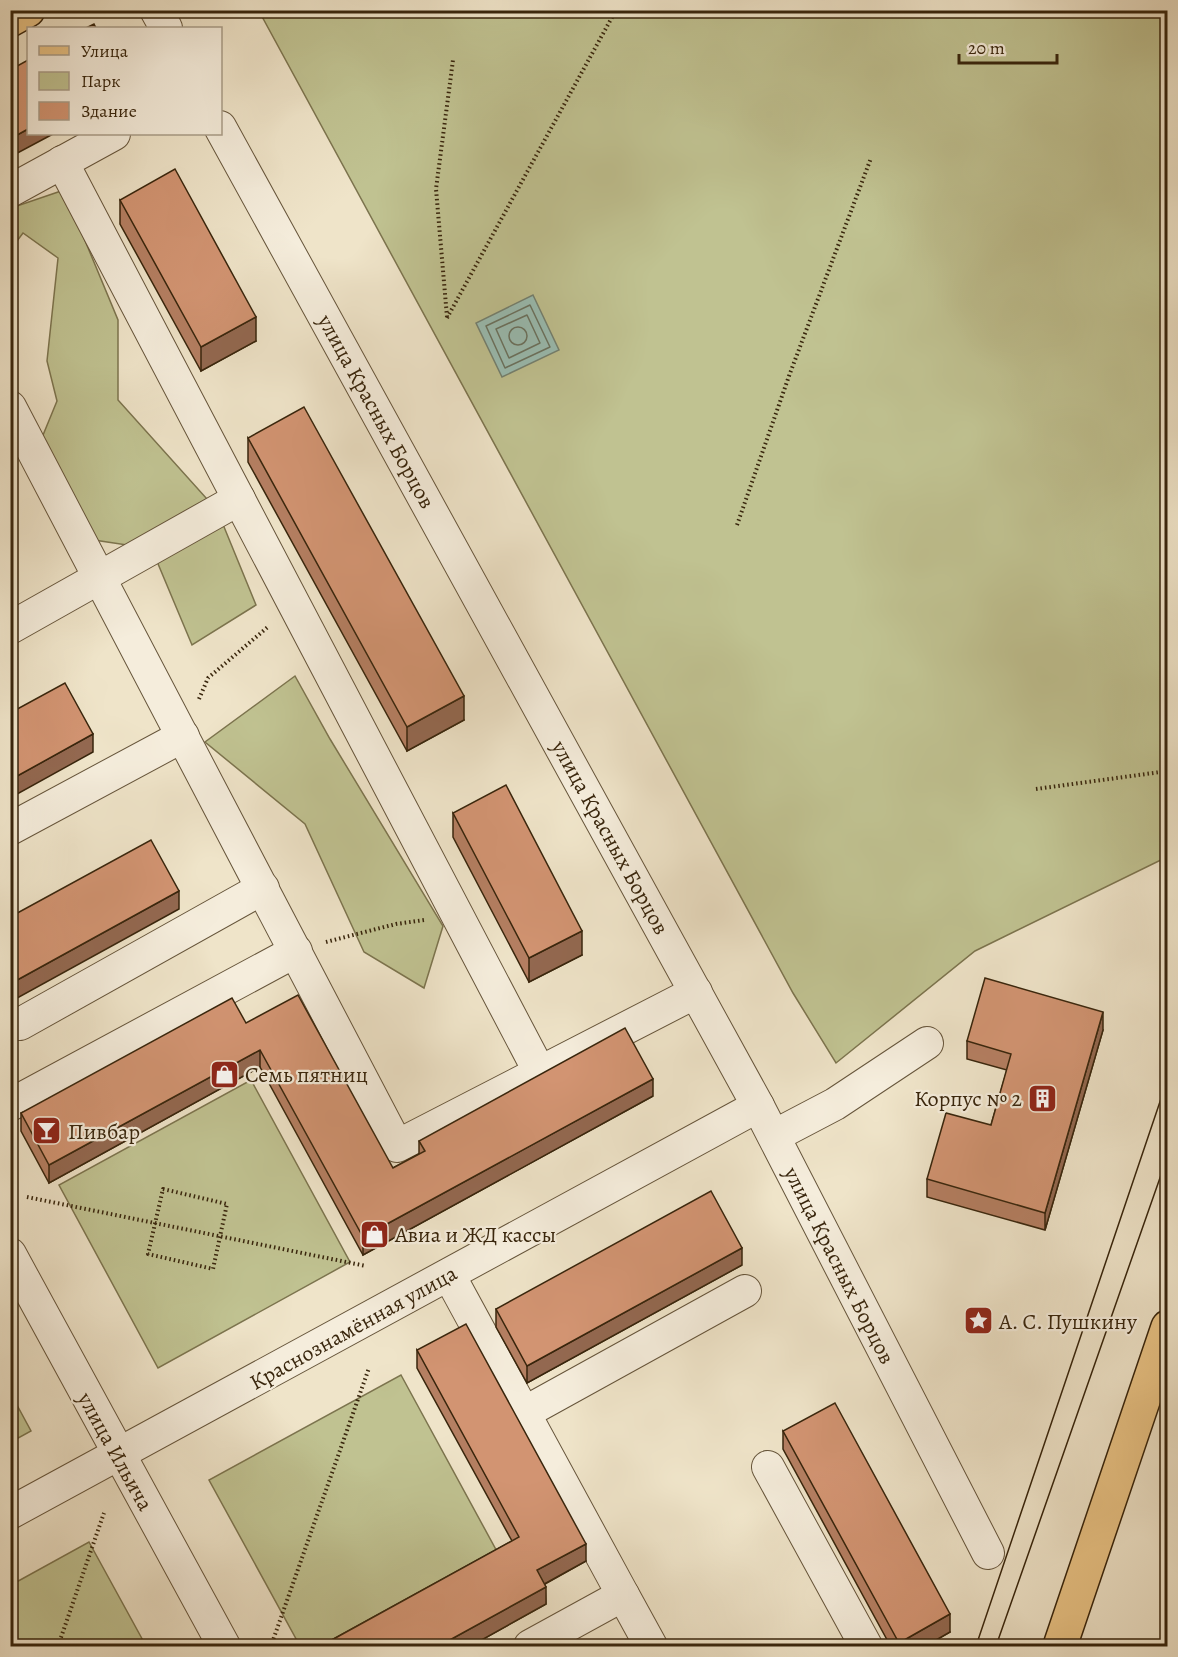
<svg xmlns="http://www.w3.org/2000/svg" width="1178" height="1657" font-family="Alegreya,serif">
  <style>
    .green { fill: #c0c291; stroke: #7c744e; stroke-width: 1.5 }
    .water { fill: #9abfb5; stroke: #738171; stroke-width: 1.5 }
    .lines { fill: none; stroke-linecap: round; stroke-linejoin: round }
    .shore { stroke: #697260; stroke-width: 1.5 }
    .minor-casing { stroke: #66553b; stroke-width: 34 }
    .major-casing { stroke: #38250c; stroke-width: 36 }
    .path { stroke: #38250c; stroke-width: 4; stroke-dasharray: 1.5 3; stroke-linecap: butt }
    .minor { stroke: #f5eddc; stroke-width: 32 }
    .major { stroke: #e8c284; stroke-width: 33 }
    .tram { stroke: #38250c; stroke-width: 1.5 }
    .wall { fill: #b57f62; stroke: #38250c; stroke-width: 1.5 }
    .shaded-wall { fill: #936850; stroke: #38250c; stroke-width: 1.5 }
    .building { fill: #d29472; stroke: #38250c; stroke-width: 1.5 }
    .labels { text-anchor: middle; stroke-width: 4.5; stroke-linejoin: round; paint-order: stroke }
    .street-label { font-size: 22px; fill: #38250c; stroke: #f5eddc }
    .poi-label { font-size: 22px; fill: #38250c; stroke: #f5eddc; text-anchor: start }
  </style>
  <rect width="100%" height="100%" fill="#efe4c9"/>
  <filter id="stains"><feTurbulence type="fractalNoise" baseFrequency=".00333" numOctaves="4"/><feColorMatrix values="0 0 0 0 .2 0 0 0 0 .09 0 0 0 0 .02 0 0 0 .5 -.17"/></filter>
  <radialGradient id="worn" r=".72"><stop offset=".6" stop-color="#630" stop-opacity="0"/><stop offset="1" stop-color="#630" stop-opacity=".3"/></radialGradient>
  <g class="green">
    <path d="M259,11H1167V857L975,951L836,1063L793,993Z"/>
    <path d="M64,190L118,320V400L207,499L127,545L94,540L41,440L57,401L47,361L58,258L23,233L11,249V208Z"/>
    <path d="M222,522L256,605L192,645L156,559Z"/>
    <path d="M295,676L330,739L443,926L424,988L364,952L305,824L205,742Z"/>
    <path d="M251,1080L350,1262L158,1368L59,1185Z"/>
    <path d="M401,1375L500,1557L338,1646H300L209,1480Z"/>
    <path d="M11,1394L31,1431L11,1442H10Z"/>
    <path d="M89,1542L146,1646H11V1585Z"/>
  </g>
  <path class="water" d="M533,295L559,350L502,377L476,323Z"/>
  <g class="lines">
    <g class="shore">
      <path d="M530,305L550,347L505,368L486,326Z"/>
      <path d="M527,315L540,343L509,358L496,329Z"/>
      <circle cx="518" cy="336" r="9"/>
    </g>
    <defs>
      <g id="minor">
        <path d="M156,10L166,28"/>
        <path d="M220,127L758,1106L988,1553"/>
        <path d="M62,162L539,1071"/>
        <path d="M10,191L114,134"/>
        <path d="M10,407L397,1146L696,992"/>
        <path d="M10,628L239,499"/>
        <path d="M10,829L183,736"/>
        <path d="M20,1024L263,888"/>
        <path d="M10,1105L296,951"/>
        <path d="M774,1136L835,1104L927,1043"/>
        <path d="M10,1254L224,1646"/>
        <path d="M449,1275L623,1595L530,1646"/>
        <path d="M524,1413L745,1291"/>
        <path d="M768,1467L866,1646"/>
        <path d="M10,1513L758,1106"/>
        <path d="M623,1595L651,1646"/>
      </g>
      <g id="major">
        <path d="M10,20L28,10"/>
        <path d="M1060,1646L1168,1327"/>
      </g>
    </defs>
    <use href="#minor" class="minor-casing"/>
    <use href="#major" class="major-casing"/>
    <g class="path">
      <path d="M447,317L436,189L453,60"/>
      <path d="M447,318L616,10"/>
      <path d="M737,525L789,376L871,158"/>
      <path d="M199,699L208,678L269,626"/>
      <path d="M1036,789L1168,771"/>
      <path d="M326,942L396,924L424,920"/>
      <path d="M163,1189L227,1204L213,1269L148,1254Z"/>
      <path d="M27,1197L366,1266"/>
      <path d="M272,1643L369,1368"/>
      <path d="M58,1646L104,1513"/>
    </g>
    <use href="#minor" class="minor"/>
    <use href="#major" class="major"/>
    <g class="tram">
      <path d="M976,1646L1168,1078"/>
      <path d="M996,1646L1168,1155"/>
    </g>
  </g>
  <g class="wall">
    <path d="M120,200L256,341L201,371L120,224Z"/>
    <path d="M248,438L464,720L407,751L248,462Z"/>
    <path d="M453,813L582,955L529,982L453,837Z"/>
    <path d="M246,1023L393,1168L419,1154V1141L653,1096L363,1255L260,1067L49,1183L21,1131V1113Z"/>
    <path d="M1103,1030L1045,1230L927,1197V1179L991,1125L1007,1070L967,1059V1041Z"/>
    <path d="M742,1265L527,1383L496,1327V1309Z"/>
    <path d="M417,1350L586,1561L545,1584L546,1604L469,1647H319L512,1541L417,1368Z"/>
    <path d="M783,1431L950,1632L924,1647H891L783,1449Z"/>
  </g>
  <g class="shaded-wall">
    <path d="M28,129V134H53L10,157V139Z"/>
    <path d="M256,317V341L201,371V347Z"/>
    <path d="M464,696V720L407,751V727Z"/>
    <path d="M93,734V752L10,798V780Z"/>
    <path d="M179,891V909L10,1002V984Z"/>
    <path d="M582,931V955L529,982V958Z"/>
    <path d="M1103,1012V1030L1045,1230V1213Z"/>
    <path d="M260,1050V1067L49,1183V1165Z"/>
    <path d="M653,1079V1096L363,1255V1237Z"/>
    <path d="M742,1248V1265L527,1383V1366Z"/>
    <path d="M586,1544V1561L537,1588V1570Z"/>
    <path d="M546,1587V1604L469,1647H437Z"/>
    <path d="M950,1614V1632L924,1647H899V1643Z"/>
  </g>
  <g class="building">
    <path d="M94,24L96,28H86Z"/>
    <path d="M28,60V129L10,139V70Z"/>
    <path d="M175,169L256,317L201,347L120,200Z"/>
    <path d="M304,407L464,696L407,727L248,438Z"/>
    <path d="M65,683L93,734L10,780V713Z"/>
    <path d="M506,785L582,931L529,958L453,813Z"/>
    <path d="M151,840L179,891L10,984V917Z"/>
    <path d="M985,978L1103,1012L1045,1213L927,1179L946,1113L991,1125L1011,1054L967,1041Z"/>
    <path d="M298,995L393,1168L425,1151L419,1141L625,1028L653,1079L363,1237L260,1050L49,1165L21,1113L232,998L246,1023Z"/>
    <path d="M711,1191L742,1248L527,1366L496,1309Z"/>
    <path d="M466,1324L586,1544L537,1570L546,1587L437,1647H319L519,1537L417,1350Z"/>
    <path d="M835,1403L950,1614L899,1643L783,1431Z"/>
  </g>
  <defs>
    <symbol id="shop-square" viewBox="-11 -11 22 22"><rect x="-9" y="-9" width="18" height="18" rx="4" fill="#8f2418" stroke="#f5eddc"/><path d="M-5-2.5h2.3a2.7 3.5 0 0 1 5.4 0H5L5.5 6h-11ZM-1.5-2.5h3a1.5 2.3 0 0 0-3 0Z" fill="#fff"/></symbol>
    <symbol id="building-square" viewBox="-11 -11 22 22"><rect x="-9" y="-9" width="18" height="18" rx="4" fill="#8f2418" stroke="#f5eddc"/><path d="M-4-6H4V6H1V3H-1V6H-4ZM-2.5-4.3h1.7v1.8h-1.7ZM.8-4.3h1.7v1.8H.8ZM-2.5-1h1.7V.8h-1.7ZM.8-1h1.7V.8H.8Z" fill="#fff"/></symbol>
    <symbol id="bar-square" viewBox="-11 -11 22 22"><rect x="-9" y="-9" width="18" height="18" rx="4" fill="#8f2418" stroke="#f5eddc"/><path d="M-6-5H6L.8 .8V4.5H3.5V6h-7V4.5H-.8V.8Z" fill="#fff"/></symbol>
    <symbol id="sight-square" viewBox="-11 -11 22 22"><rect x="-9" y="-9" width="18" height="18" rx="4" fill="#8f2418" stroke="#f5eddc"/><path d="M0-6L1.8-2.2L6-1.7L2.9 1.2L3.7 5.4L0 3.3L-3.7 5.4L-2.9 1.2L-6-1.7L-1.8-2.2Z" fill="#fff"/></symbol>
  </defs>
  <g fill-rule="evenodd">
    <use href="#shop-square" x="208" y="1058" width="33" height="33"/>
    <use href="#building-square" x="1026" y="1082" width="33" height="33"/>
    <use href="#bar-square" x="30" y="1114" width="33" height="33"/>
    <use href="#shop-square" x="358" y="1218" width="33" height="33"/>
    <use href="#sight-square" x="962" y="1304" width="33" height="33"/>
  </g>
  <g class="labels">
    <g class="street-label">
      <text transform="translate(377 411) rotate(61)" y="8">улица Красных Борцов</text>
      <text transform="translate(611 837) rotate(61)" y="8">улица Красных Борцов</text>
      <text transform="translate(840 1265) rotate(63)" y="8">улица Красных Борцов</text>
      <text transform="translate(353 1327) rotate(-29)" y="8">Краснознамённая улица</text>
      <text transform="translate(116 1451) rotate(61)" y="8">улица Ильича</text>
    </g>
    <g class="poi-label">
      <text x="245" y="1082">Семь пятниц</text>
      <text x="1022" y="1106" text-anchor="end">Корпус № 2</text>
      <text x="68" y="1139">Пивбар</text>
      <text x="395" y="1242">Авиа и ЖД кассы</text>
      <text x="999" y="1329">А. С. Пушкину</text>
    </g>
  </g>
  <rect width="1178" height="1657" fill="none" stroke="#efe4c9" stroke-width="36"/>
  <rect x="12" y="12" width="1154" height="1633" fill="none" stroke="#38250c" stroke-width="3"/>
  <rect x="18" y="18" width="1142" height="1621" fill="none" stroke="#38250c" stroke-width="1.5"/>
  <rect x="27" y="27" width="195" height="108" fill="#f5eddc" stroke="#a99d89" stroke-width="1.5"/>
  <rect x="39" y="46" width="30" height="9" fill="#e8c284" stroke="#a99d89" stroke-width="1.5"/>
  <text x="81" y="57" font-size="18" fill="#38250c">Улица</text>
  <rect x="39" y="72" width="30" height="18" fill="#c0c291" stroke="#a99d89" stroke-width="1.5"/>
  <text x="81" y="87" font-size="18" fill="#38250c">Парк</text>
  <rect x="39" y="102" width="30" height="18" fill="#d29472" stroke="#a99d89" stroke-width="1.5"/>
  <text x="81" y="117" font-size="18" fill="#38250c">Здание</text>
  <path d="M959 54v9h98v-9" fill="none" stroke="#38250c" stroke-width="3"/>
  <text x="968" y="54" font-size="18" fill="#38250c" stroke="#f5eddc" stroke-width="4.5" paint-order="stroke">20 m</text>
  <rect width="100%" height="100%" filter="url(#stains)"/>
  <rect width="100%" height="100%" fill="url(#worn)"/>
</svg>
